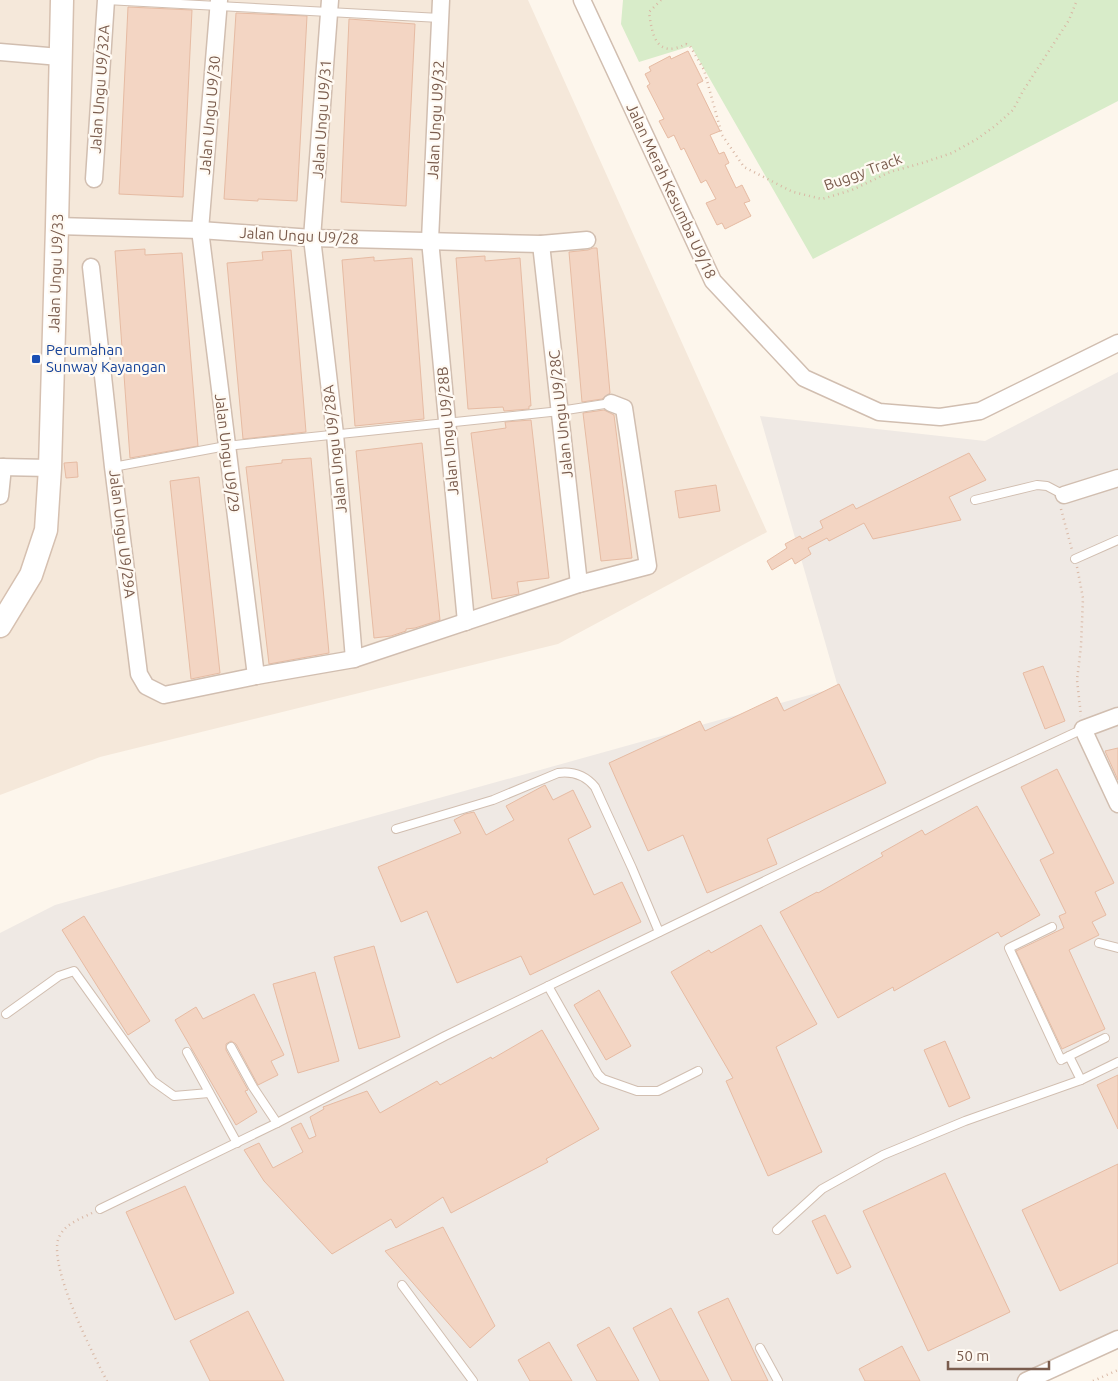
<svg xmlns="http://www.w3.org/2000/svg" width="1118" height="1381" font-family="Ubuntu,sans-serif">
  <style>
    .residential { fill: #f5e8da }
    .industrial { fill: #efe9e4 }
    .green { fill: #d8ecc9 }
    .building { fill: #f3d5c3; stroke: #e6bba3 }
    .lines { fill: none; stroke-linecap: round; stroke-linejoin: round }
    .lane-casing { stroke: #d1beb0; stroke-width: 10 }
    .street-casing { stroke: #d1beb0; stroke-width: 19 }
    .secondary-casing { stroke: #d6c0b0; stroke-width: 25 }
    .path { stroke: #d9b8a5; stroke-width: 2.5; stroke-dasharray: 1 4; stroke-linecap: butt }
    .lane { stroke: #fff; stroke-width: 8 }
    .street { stroke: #fff; stroke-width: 16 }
    .secondary { stroke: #fff; stroke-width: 22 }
    .transit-dot { fill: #1a4fb4; stroke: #fffaf3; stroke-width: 2 }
    .labels { text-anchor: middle; stroke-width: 4.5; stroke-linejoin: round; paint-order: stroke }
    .street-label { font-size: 15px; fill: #7a5c4d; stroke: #fffaf3 }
    .transit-label { font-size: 15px; fill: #164399; stroke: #fffaf3; text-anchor: start }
  </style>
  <rect width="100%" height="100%" fill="#fdf6ec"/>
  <path class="residential" d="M0,0H528L767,532L558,644L100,757L0,795Z"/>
  <path class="industrial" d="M1118,372V1349L1044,1381H0V933L55,905L838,687L760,416L985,441Z"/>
  <path class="green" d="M623,0H1118V101L813,259L691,46L639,62L621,24Z"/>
  <g class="building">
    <path d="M128,7L192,10L183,197L119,194Z"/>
    <path d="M236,13L307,16L297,201L258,199V201L224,199Z"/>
    <path d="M349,19L415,24L406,206L341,202Z"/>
    <path d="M688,51L703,81L697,84L720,131L710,135L719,154L724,152L729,163L725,165L736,188L742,185L750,201L744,203L751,216L725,229L722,223L717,225L706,203L716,199L706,180L701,183L684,148L681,150L674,135L668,138L659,121L664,119L647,86L650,84L645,74L651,71L649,67L670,56L671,59Z"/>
    <path d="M593,248H597L610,393L602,399L582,402L569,252L588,250Z"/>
    <path d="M145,249V255L182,253L198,446L130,458L115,251Z"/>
    <path d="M291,250L306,432L243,439L227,263L263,260L262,252Z"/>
    <path d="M485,256V261L520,258L531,406H529V409L504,411L503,407L468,409L456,258Z"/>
    <path d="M374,257V261L412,258L424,419L355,426L342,260Z"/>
    <path d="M604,410L614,415L632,558L601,561L583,413Z"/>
    <path d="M531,420L549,578L517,582L519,594L492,599L471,433L506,428L505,422Z"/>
    <path d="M422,443L440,620L415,628L406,629V631L391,636L374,638L356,451Z"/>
    <path d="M969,453L986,480L949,497L961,520L873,539L864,523L829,541L827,538L808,548L811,554L795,564L792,558L772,570L767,561L787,548L785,544L800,536L802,539L823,528L820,521L853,504L856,509Z"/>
    <path d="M311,458L329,653L269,664L246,467L282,463V460Z"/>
    <path d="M77,462L78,477L66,478L64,463Z"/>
    <path d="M199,477L220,673L191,679L170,481Z"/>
    <path d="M716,485L720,511L679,518L675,491Z"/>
    <path d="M1043,666L1065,721L1045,729L1023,673Z"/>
    <path d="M839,684L886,783L767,839L777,864L707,893L683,835L648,851L609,763L700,721L705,731L777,697L784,711Z"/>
    <path d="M1118,748V780L1105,751Z"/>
    <path d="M1057,769L1114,883L1095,892L1106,915L1092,922L1099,935L1069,950L1105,1029L1062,1049L1016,951L1064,928L1059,916L1066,913L1040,860L1054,853L1021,787Z"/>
    <path d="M545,785L553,800L573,790L591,827L568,839L594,895L622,882L641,922L530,975L521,956L457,983L427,911L401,922L378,867L461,833L454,820L465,814L474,812L486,835L514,820L506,806Z"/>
    <path d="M977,806L1040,915L1001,937L998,932L894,991L893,987L838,1018L780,912L817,892L818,893L883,856L881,853L922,830L925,835Z"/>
    <path d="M84,916L150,1021L128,1035L62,930Z"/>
    <path d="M761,925L817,1024L776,1047L822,1152L768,1176L726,1081L733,1078L671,972L709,950L711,953Z"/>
    <path d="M374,946L400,1037L359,1049L334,957Z"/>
    <path d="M315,972L339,1061L298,1073L273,984Z"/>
    <path d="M599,990L631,1046L606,1060L574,1005Z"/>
    <path d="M254,994L284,1055L271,1061L278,1075L258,1085L236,1044L231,1041L226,1044V1050L248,1090L245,1091L257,1112L236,1125L175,1020L196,1007L203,1019Z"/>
    <path d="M542,1030L599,1129L546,1159L548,1162L451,1213L443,1197L396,1228L391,1219L332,1254L264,1181L244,1150L259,1143L273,1168L303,1152L291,1128L301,1123L309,1139L316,1136L310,1117L324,1109L323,1107L367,1091L380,1113L437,1081L440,1085L491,1057L492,1059Z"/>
    <path d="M945,1041L970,1098L949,1107L924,1050Z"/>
    <path d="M1118,1075V1129L1097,1085Z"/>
    <path d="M1118,1164V1263L1060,1291L1022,1210Z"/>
    <path d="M945,1173L1010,1312L928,1351L863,1211Z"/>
    <path d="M185,1186L234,1293L175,1320L126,1212Z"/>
    <path d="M825,1215L851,1267L837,1274L812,1221Z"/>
    <path d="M443,1227L495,1326L470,1348L385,1251Z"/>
    <path d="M728,1298L768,1381H732L698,1312Z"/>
    <path d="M671,1308L709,1381H660L633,1328Z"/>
    <path d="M248,1311L284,1381H210L190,1341Z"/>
    <path d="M609,1327L639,1381H597L577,1345Z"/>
    <path d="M549,1342L572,1381H530L518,1360Z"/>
    <path d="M902,1346L920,1381H865L859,1369Z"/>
  </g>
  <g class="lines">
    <defs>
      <g id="lane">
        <path d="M106,0L440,18"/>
        <path d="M113,467L226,446L560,411L611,403"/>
        <path d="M975,500L1037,485L1047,486L1064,495"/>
        <path d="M1075,559L1118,540"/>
        <path d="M396,829L493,800L558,773C573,771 585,775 595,787L632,868L659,932"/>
        <path d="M1052,927L1009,948L1061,1060L1069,1056L1081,1080"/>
        <path d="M1099,943L1118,948"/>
        <path d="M548,986L598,1074L603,1079L637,1091H658L698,1071"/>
        <path d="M6,1014L59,976L74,971L153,1081L174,1096L209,1093"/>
        <path d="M231,1047L253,1087L277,1123"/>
        <path d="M187,1052L237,1143"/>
        <path d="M1069,1056L1105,1038"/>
        <path d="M100,1209L277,1123L445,1036L973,780L1083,729"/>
        <path d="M777,1230L822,1189L883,1155L965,1121L1081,1080L1118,1062"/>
        <path d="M402,1285L473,1381"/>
        <path d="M760,1348L778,1381"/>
      </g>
      <g id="street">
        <path d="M219,0L200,230L256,676"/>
        <path d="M330,0L312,238L335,434L354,659"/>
        <path d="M441,0L430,240L466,622"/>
        <path d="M582,0L713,281L804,378L879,412L940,417L980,411L1118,343"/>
        <path d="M0,52L60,57"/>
        <path d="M94,179L106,0"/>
        <path d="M57,226L200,230L312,238L541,244L587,240"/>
        <path d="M541,244L579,584"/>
        <path d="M91,267L113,467L139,674L146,686L164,695L256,676L354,659L579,584L648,566L624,408L611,403"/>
        <path d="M0,467L50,468"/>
        <path d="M1064,495L1118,478"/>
        <path d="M0,496L3,467"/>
        <path d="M1118,716L1083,729L1118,804"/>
        <path d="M1026,1381L1118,1339"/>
      </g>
      <path id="secondary" d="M0,626L31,575L46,530L50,468L57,226L62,0"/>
    </defs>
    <use href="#lane" class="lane-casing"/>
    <use href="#street" class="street-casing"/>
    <use href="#secondary" class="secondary-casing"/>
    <g class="path">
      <path d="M661,0L649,12C652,36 657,59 686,44L690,46L704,70L722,135L744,167L793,192L822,199L852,190L890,172L922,163L952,153L977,139L995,126L1013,110L1023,91L1069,20L1077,0"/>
      <path d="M1061,509L1072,550"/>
      <path d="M1077,567L1083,598L1081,646L1077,680L1081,716"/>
      <path d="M92,1213C80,1219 65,1224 59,1237C47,1265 93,1354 107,1381"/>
      <path d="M1093,1381L1118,1370"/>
    </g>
    <use href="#lane" class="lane"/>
    <use href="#street" class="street"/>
    <use href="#secondary" class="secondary"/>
  </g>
  <rect class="transit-dot" x="31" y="354" width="10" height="10" rx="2.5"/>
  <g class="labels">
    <g class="street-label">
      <text transform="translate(100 89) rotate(-86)" y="5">Jalan Ungu U9/32A</text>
      <text transform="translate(210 115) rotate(-85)" y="5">Jalan Ungu U9/30</text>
      <text transform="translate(322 119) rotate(-86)" y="5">Jalan Ungu U9/31</text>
      <text transform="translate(436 120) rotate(-87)" y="5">Jalan Ungu U9/32</text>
      <text transform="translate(863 172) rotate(-20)" y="5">Buggy Track</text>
      <text transform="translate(671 191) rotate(65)" y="5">Jalan Merah Kesumba U9/18</text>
      <text transform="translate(299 236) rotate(3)" y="5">Jalan Ungu U9/28</text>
      <text transform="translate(56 273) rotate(-88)" y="5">Jalan Ungu U9/33</text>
      <text transform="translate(561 414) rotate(-96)" y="5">Jalan Ungu U9/28C</text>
      <text transform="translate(448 431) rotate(-95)" y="5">Jalan Ungu U9/28B</text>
      <text transform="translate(335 449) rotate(-96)" y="5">Jalan Ungu U9/28A</text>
      <text transform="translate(227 453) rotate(83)" y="5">Jalan Ungu U9/29</text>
      <text transform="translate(122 534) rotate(83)" y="5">Jalan Ungu U9/29A</text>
    </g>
    <g class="transit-label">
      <text x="46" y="355">Perumahan<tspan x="46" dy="17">Sunway Kayangan</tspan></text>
    </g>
  </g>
  <path d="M948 1361v8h101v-8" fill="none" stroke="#7a5c4d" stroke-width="2.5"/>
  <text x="956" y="1361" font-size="15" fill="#7a5c4d" stroke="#fffaf3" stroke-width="4" paint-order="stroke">50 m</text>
</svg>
